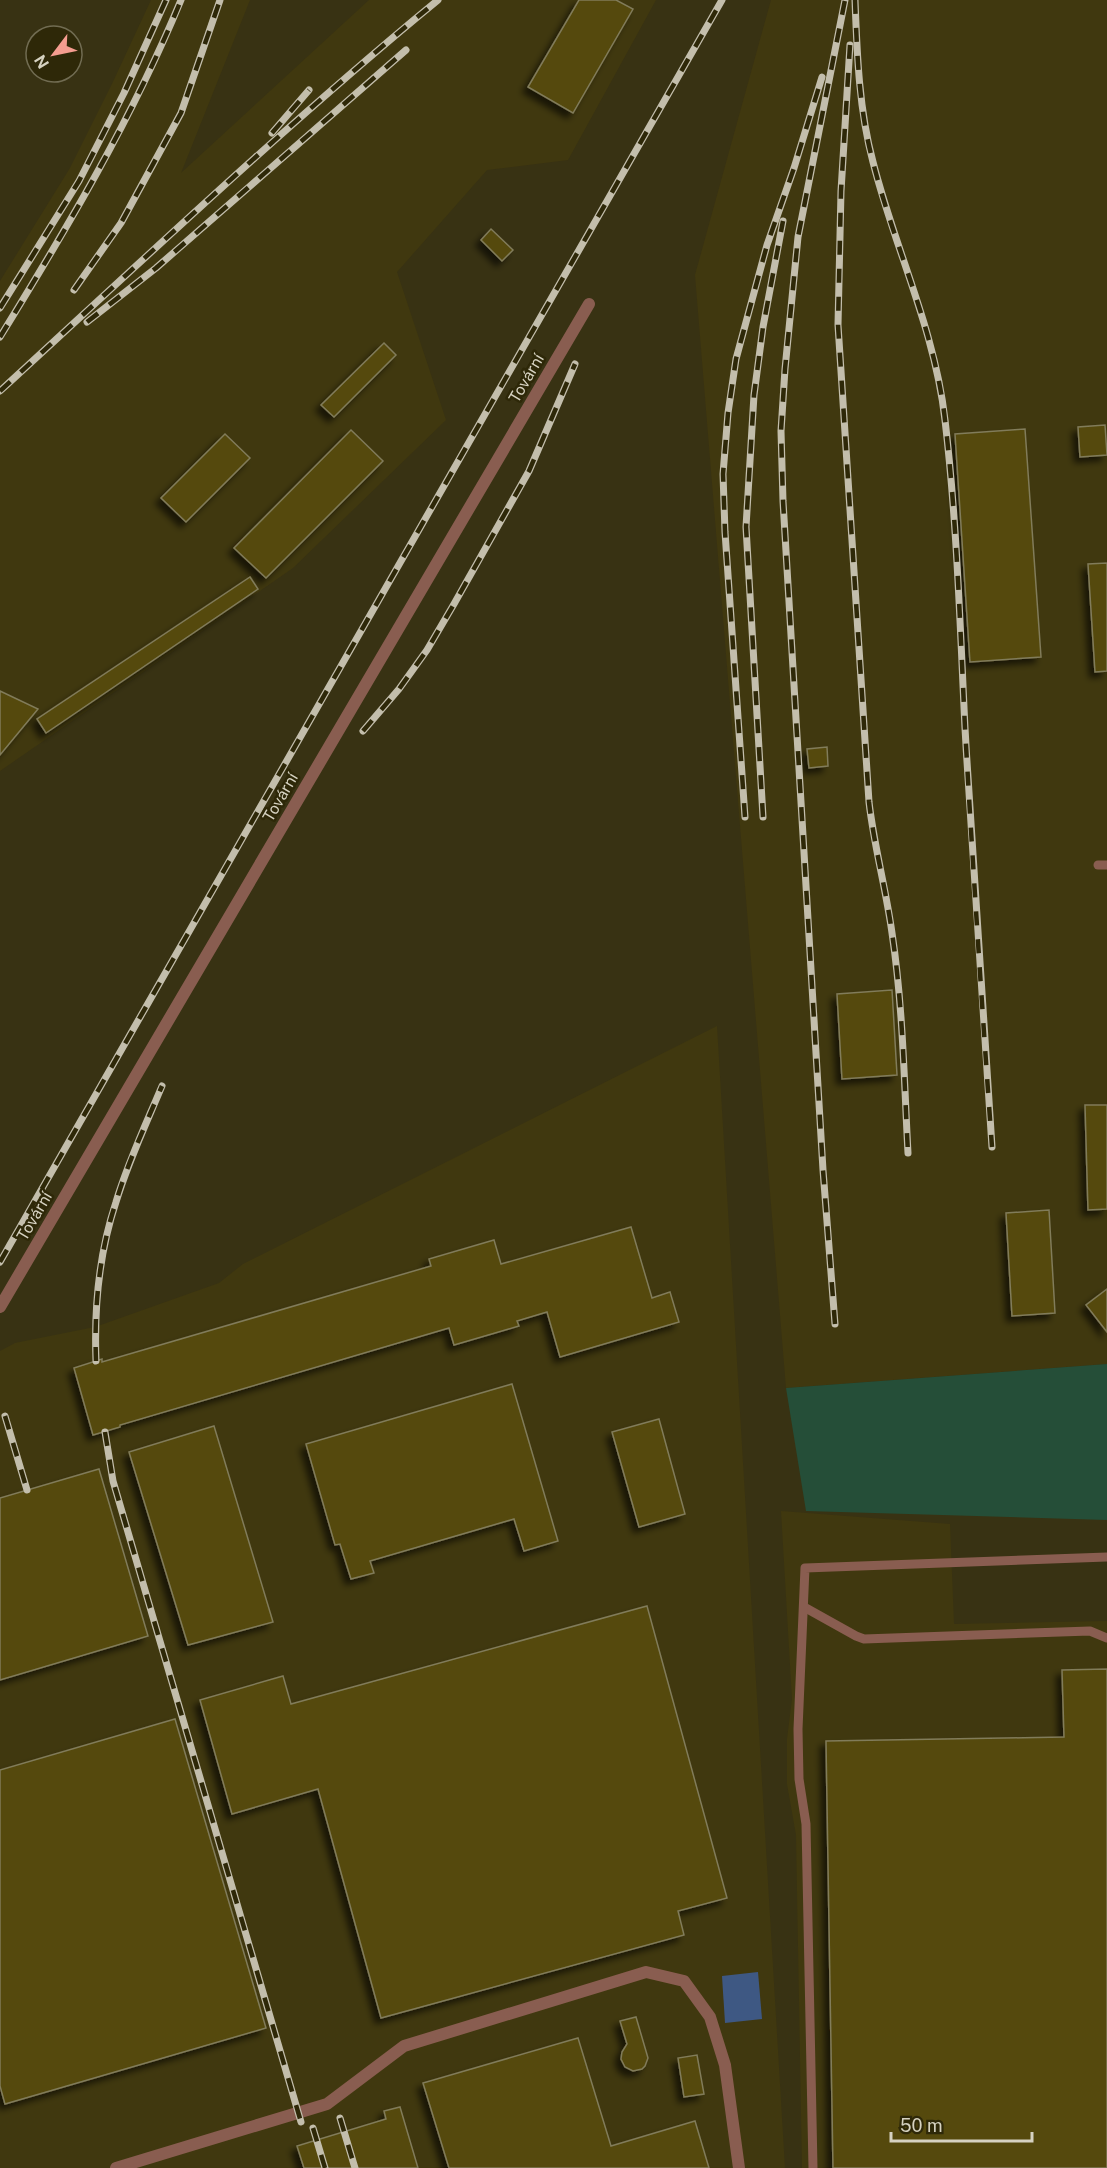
<svg xmlns="http://www.w3.org/2000/svg" width="1107" height="2168" font-family="'Public Sans',sans-serif">
  <style>
    .built { fill: #40380f }
    .green { fill: #254e38 }
    .water { fill: #3e5883 }
    .building { fill: #54490b; stroke: #817b5a; stroke-width: 1.5; filter: url(#shadow) }
    .lines { fill: none; stroke-linecap: round; stroke-linejoin: round }
    .lane { stroke: #895d50; stroke-width: 9 }
    .street { stroke: #895d50; stroke-width: 12 }
    .rail-casing { stroke: #c3beac; stroke-width: 7 }
    .rail { stroke: #2e2808; stroke-width: 4.5; stroke-dasharray: 14; stroke-linecap: butt }
    .labels { text-anchor: middle; stroke-width: 5; stroke-linejoin: round; paint-order: stroke }
    .street-label { font-size: 16px; fill: #d6d2c1; stroke: #2e2808 }
  </style>
  <defs>
    <filter id="shadow"><feDropShadow dx="-5.5" dy="5.5" stdDeviation="3" flood-color="#0009"/></filter>
  </defs>
  <rect width="100%" height="100%" fill="#383213"/>
  <g class="built">
    <path d="M151,0H250L181,173L369,0H656L568,160L487,170L397,272L446,420L293,568L0,771V281L70,168L111,86Z"/>
    <path d="M771,0H1107V1364L786,1388L695,275Z"/>
    <path d="M717,1026L785,2168H0V1351L15,1343L95,1327L219,1283L243,1264Z"/>
    <path d="M781,1511L950,1524L954,1624L1107,1621V2168H802L796,1835L787,1784V1739L792,1699Z"/>
  </g>
  <path class="green" d="M1107,1364V1520L806,1511L786,1388Z"/>
  <path class="water" d="M758,1972L762,2019L725,2023L722,1976Z"/>
  <g class="building">
    <path d="M579,0H616L633,9L573,113L528,87Z"/>
    <path d="M491,229L513,250L502,261L481,240Z"/>
    <path d="M384,343L396,355L334,417L321,405Z"/>
    <path d="M1105,425L1107,455L1080,457L1078,427Z"/>
    <path d="M1025,429L1041,657L970,662L955,434Z"/>
    <path d="M351,430L383,461L266,578L234,548Z"/>
    <path d="M225,434L250,458L186,522L161,498Z"/>
    <path d="M1107,563V671L1095,672L1088,564Z"/>
    <path d="M250,577L258,589L46,733L37,719Z"/>
    <path d="M0,691L38,709L0,755Z"/>
    <path d="M827,747L828,766L809,768L807,749Z"/>
    <path d="M892,990L897,1075L842,1079L837,994Z"/>
    <path d="M1085,1105H1107V1209L1088,1210Z"/>
    <path d="M1049,1210L1055,1313L1012,1316L1006,1213Z"/>
    <path d="M631,1227L652,1298L670,1292L679,1322L560,1357L547,1312L517,1321L519,1326L454,1345L449,1328L120,1425V1427L93,1435L74,1368L102,1359V1362L431,1266L429,1259L494,1240L501,1264Z"/>
    <path d="M1107,1289V1332L1086,1305Z"/>
    <path d="M512,1384L558,1541L524,1551L514,1519L370,1561L374,1573L351,1579L340,1544L335,1545L306,1444Z"/>
    <path d="M659,1419L685,1514L639,1527L612,1432Z"/>
    <path d="M214,1426L273,1622L188,1645L129,1452Z"/>
    <path d="M99,1469L148,1636L0,1680V1498Z"/>
    <path d="M647,1606L727,1898L678,1911L684,1935L381,2018L318,1789L232,1814L200,1700L283,1676L291,1704Z"/>
    <path d="M1107,1669V2168H833L826,1741L1064,1737L1062,1670Z"/>
    <path d="M175,1719L266,2028L5,2104L0,2086V1770Z"/>
    <path d="M636,2017L648,2058L645,2066L642,2069L633,2071L625,2067L621,2059L622,2052L627,2044L620,2021Z"/>
    <path d="M578,2038L611,2146L695,2121L709,2168H449L423,2083Z"/>
    <path d="M697,2055L704,2094L684,2097L678,2058Z"/>
    <path d="M400,2107L418,2168H304L297,2146L386,2119L384,2111Z"/>
  </g>
  <g class="lines">
    <g class="lane">
      <path d="M1098,865H1107"/>
      <path d="M804,1607L856,1636L864,1639L1090,1631L1107,1638"/>
      <path d="M813,2168L806,1824L799,1779L798,1729L805,1568L1107,1557"/>
    </g>
    <g class="street">
      <path d="M0,1307L589,304"/>
      <path d="M116,2168L327,2104L404,2046L646,1972L684,1981L710,2017L725,2065L739,2168"/>
    </g>
    <defs>
      <g id="rail">
        <path d="M855,0C857,54 859,110 873,162C895,249 935,330 945,420C957,522 960,626 965,728C973,868 982,1008 992,1147"/>
        <path d="M850,45L841,191L838,325L869,802C874,846 886,889 892,933C903,1006 904,1080 908,1153"/>
        <path d="M272,133L309,90"/>
        <path d="M74,290L121,223L181,113L220,0"/>
        <path d="M0,308L79,181L124,93L166,0"/>
        <path d="M87,322L156,268L406,50"/>
        <path d="M0,337C67,228 132,119 181,0"/>
        <path d="M0,391C144,259 287,124 438,0"/>
        <path d="M363,731L399,689L427,650L454,604L529,471L575,364"/>
        <path d="M745,817L725,532L723,474L728,413L736,359L767,245L794,168L822,77"/>
        <path d="M763,817L746,527L754,395L763,327L783,221"/>
        <path d="M0,1262L722,0"/>
        <path d="M835,1324L823,1170L783,501L781,431L785,369L798,237L845,0"/>
        <path d="M96,1361C94,1308 99,1253 116,1202C128,1162 146,1124 162,1086"/>
        <path d="M5,1416L27,1490"/>
        <path d="M105,1432L113,1481L301,2122"/>
        <path d="M340,2118L355,2168"/>
        <path d="M313,2128L325,2168"/>
      </g>
    </defs>
    <use href="#rail" class="rail-casing"/>
    <use href="#rail" class="rail"/>
  </g>
  <g class="labels">
    <g class="street-label">
      <text transform="translate(526 378) rotate(-60)" y="6">Tovární</text>
      <text transform="translate(280 797) rotate(-60)" y="6">Tovární</text>
      <text transform="translate(34 1216) rotate(-60)" y="6">Tovární</text>
    </g>
  </g>
  <g transform="translate(54 54) rotate(238)"><circle r="28" fill="#2e2808" stroke="#716c52" stroke-width="1.5"/>
  <path d="M0-4.5L10 22L0 15L-10 22Z" fill="#f59d90"/>
  <text y="-9" font-size="16" font-weight="bold" text-anchor="middle" fill="#d6d2c1">N</text>
  </g>
  <path d="M891 2132v9h141v-9" fill="none" stroke="#d6d2c1" stroke-width="3"/>
  <text x="900" y="2132" font-size="18" fill="#d6d2c1" stroke="#2e2808" stroke-width="4.5" paint-order="stroke">50 m</text>
</svg>
